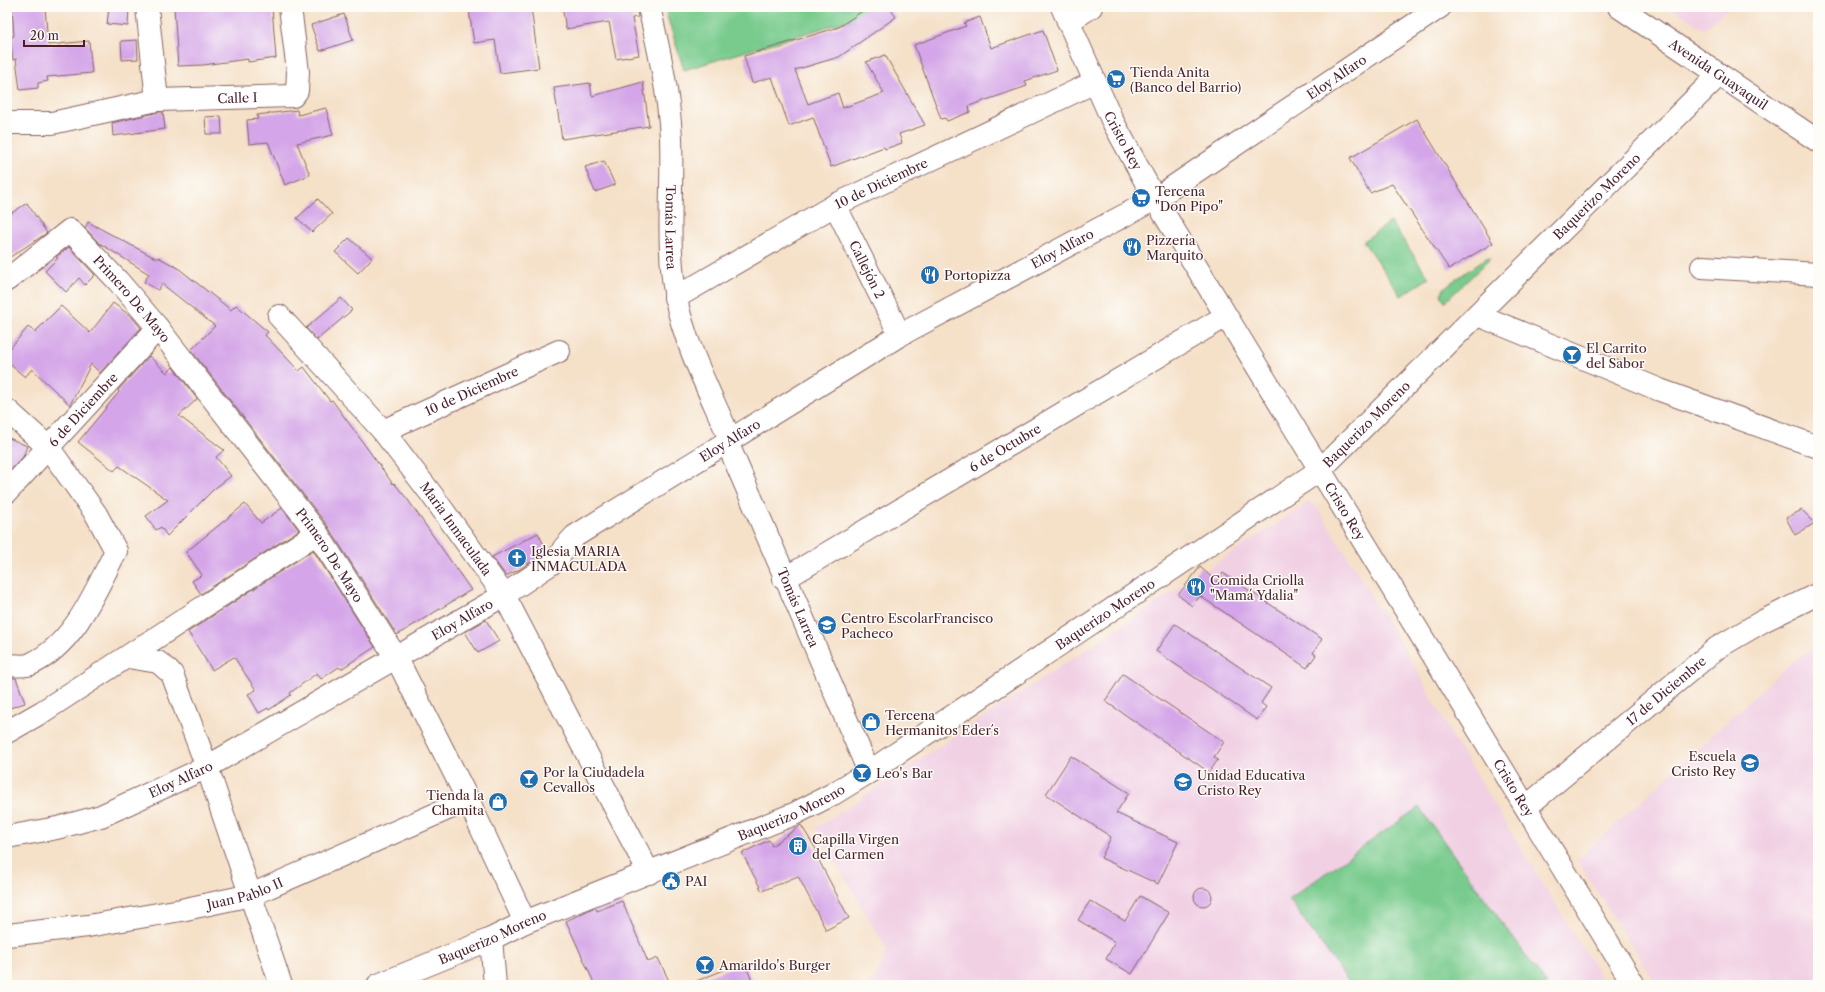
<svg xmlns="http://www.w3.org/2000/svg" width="1825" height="992" font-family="'Libre Caslon Text',serif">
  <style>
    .built { fill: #f1d0e4 }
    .green { fill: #78cb8d; stroke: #61755c }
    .building { fill: #d4a5e8 }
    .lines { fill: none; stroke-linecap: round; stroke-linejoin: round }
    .minor-casing { stroke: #866362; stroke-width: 24 }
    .minor { stroke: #fff; stroke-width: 22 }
    .labels { text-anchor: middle; stroke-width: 3; stroke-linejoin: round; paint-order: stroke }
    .poi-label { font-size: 13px; fill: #4a1f2b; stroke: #fdfcf7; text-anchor: start }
    .street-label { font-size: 13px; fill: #4a1f2b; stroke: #fdfcf7 }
  </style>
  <rect width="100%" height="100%" fill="#fdfcf7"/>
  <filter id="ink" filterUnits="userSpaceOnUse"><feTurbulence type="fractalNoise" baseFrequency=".025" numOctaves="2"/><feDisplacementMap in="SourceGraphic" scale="8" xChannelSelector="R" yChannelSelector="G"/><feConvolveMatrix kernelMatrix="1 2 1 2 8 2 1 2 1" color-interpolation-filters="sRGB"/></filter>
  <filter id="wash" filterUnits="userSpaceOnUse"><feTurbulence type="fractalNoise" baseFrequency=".012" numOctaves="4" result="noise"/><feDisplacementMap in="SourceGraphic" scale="16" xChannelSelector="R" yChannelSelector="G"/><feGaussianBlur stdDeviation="0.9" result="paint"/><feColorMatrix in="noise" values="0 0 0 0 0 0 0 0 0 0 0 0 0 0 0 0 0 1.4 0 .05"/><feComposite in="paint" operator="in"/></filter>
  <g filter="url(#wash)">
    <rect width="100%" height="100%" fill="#f5e0c8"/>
    <g class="built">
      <path d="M1670,7H1730L1704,29Z"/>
      <path d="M1309,502L1315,504L1418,672L1452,736L1605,985H871L869,982L876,978L887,950L816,828Z"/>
      <path d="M1818,644V911L1812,913L1818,932V985H1657L1577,860L1787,666Z"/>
    </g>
    <g class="green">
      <path d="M664,7H879L880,11L684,70Z"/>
      <path d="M1391,222L1429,278L1401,296L1363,241Z"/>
      <path d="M1486,258L1490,259L1445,302L1441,294L1445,287Z"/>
      <path d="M1419,807L1547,985H1351L1289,899Z"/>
    </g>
    <g id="blocks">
      <g class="building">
        <path d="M12,7H45L48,45L89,41L92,73L47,77L48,81L38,83V88L20,90L16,59L13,60L10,37L14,36Z"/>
        <path d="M109,7H129L128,26L107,24Z"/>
        <path d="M174,7H272L276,58L248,62V59L203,65L178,66Z"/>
        <path d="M489,7H531L539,68L500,73L495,40L474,43L469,10Z"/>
        <path d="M562,7H637L638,17L632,18L639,55L616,59L609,22L566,29Z"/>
        <path d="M868,7H889L896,17L839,57L795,70L808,104L838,93L843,108L884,93L866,62L885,55L925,125L899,134L902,143L885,149L884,147L831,167L813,117L789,126L772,77L752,83L744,56L839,27Z"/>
        <path d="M344,14L353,40L320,51L311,25Z"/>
        <path d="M980,17L991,48L1043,30L1057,70L1025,81L1027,86L969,106L970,112L947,121L945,118L941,119L914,45L966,26L964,23Z"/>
        <path d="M137,40L138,59L122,60L121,41Z"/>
        <path d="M643,82L649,126L562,139L554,88L590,83L592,96Z"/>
        <path d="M326,108L333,135L297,143L310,175L285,185L268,142L249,144L247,120L258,119L257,115L297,110L298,115Z"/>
        <path d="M159,112H163L165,129L113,136L112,123Z"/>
        <path d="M221,116L222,134H206L205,117Z"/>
        <path d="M1417,119L1493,243L1449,269L1392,184L1370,193L1350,158Z"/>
        <path d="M604,161L615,185L595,192L585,167Z"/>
        <path d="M318,199L332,214L312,232L297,218Z"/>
        <path d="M27,203L47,233L7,259V216Z"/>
        <path d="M88,222L157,259L158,257L178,268L231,310L236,305L268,332L265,335L299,371L304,367L330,401L332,400L393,484L394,483L408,500L471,590L397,635L327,525L191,350L215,326L162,284L158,290L144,282L149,274L99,243L85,228Z"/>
        <path d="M349,238L372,258L358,273L335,252Z"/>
        <path d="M69,247L95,275L85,285L79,278L66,292L45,271L58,258L56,257Z"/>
        <path d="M341,298L352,310L317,340L306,328Z"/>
        <path d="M113,303L132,317L141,328L100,373L91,364L70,405L32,369L25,377L7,362V352L28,327L35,332L61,306L90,333Z"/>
        <path d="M149,356L167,373L173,367L197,399L179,416L224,450L216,457L231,476L214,489L167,536L161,527L156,530L146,516L168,500L119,466L114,471L78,442L119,392L118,390Z"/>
        <path d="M7,437L27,446L23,457L7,474Z"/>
        <path d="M245,504L261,523L282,508L299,530L201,594L192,581L202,575L186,552Z"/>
        <path d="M1802,510L1815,523L1795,535L1786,518Z"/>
        <path d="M538,533L547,551L520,569L506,576L492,557Z"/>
        <path d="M313,550L375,647L341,669L339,667L321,679L317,673L290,693L291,695L269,710L268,708L259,713L248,694L256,690L234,657L212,670L188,632Z"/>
        <path d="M1200,567L1217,582L1223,573L1322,639L1313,653L1316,655L1307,668L1200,596L1192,606L1178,595Z"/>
        <path d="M486,620L499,641L478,653L465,632Z"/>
        <path d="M1175,624L1271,688L1261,703L1266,707L1257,720L1156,651Z"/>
        <path d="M1123,674L1224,742L1214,757L1218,760L1209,772L1105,701Z"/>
        <path d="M7,678H16L25,703L7,709Z"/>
        <path d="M1071,756L1129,793L1116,813L1178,842L1158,884L1101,858L1111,837L1046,794Z"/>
        <path d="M801,825L817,851L815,853L849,918L826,930L798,876L762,891L742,853L769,840L772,846Z"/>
        <circle cx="1203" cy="897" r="9"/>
        <path d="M1140,896L1169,913L1132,974L1106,959L1115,942L1078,920L1090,901L1125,921Z"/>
        <path d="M622,901L648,962L658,958L671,985H595L566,921L595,907L597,911Z"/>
        <path d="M744,962L754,985H689V984Z"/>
      </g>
    </g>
  </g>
  <g filter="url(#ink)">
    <use href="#blocks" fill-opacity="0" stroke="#866362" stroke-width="1"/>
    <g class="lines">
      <defs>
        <g id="minor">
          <path d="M147,7L157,100"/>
          <path id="s1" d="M649,7C659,50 669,94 671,138C673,191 666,245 676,298C684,343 712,397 730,439"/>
          <path id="s2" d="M1062,7L1112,120L1155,199L1634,985"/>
          <path id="s3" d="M1619,7L1818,141"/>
          <path d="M1068,22L1091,7"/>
          <path id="s4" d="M7,123H52L157,100L293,96L297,91L298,72L290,7"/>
          <path id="s5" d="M835,205L900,335"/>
          <path d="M1702,267L1818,274"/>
          <path id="s6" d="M7,280L70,230L118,281L158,328L317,533L397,659L468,800L525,922"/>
          <path id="s7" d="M675,298L835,205L1095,82"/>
          <path d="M1478,315L1660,390L1818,447"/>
          <path id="s8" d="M279,316L383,431L432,495L504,595L649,873"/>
          <path d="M7,410L48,447L96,514L116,551C95,591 75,644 31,664C25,667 14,665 7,665"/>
          <path id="s9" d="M383,431L559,351"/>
          <path id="s10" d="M727,442L869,772"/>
          <path id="s11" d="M7,492L158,328"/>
          <path id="s12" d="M784,579L1226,316"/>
          <path d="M128,657L158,662L172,674L207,767L281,985"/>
          <path d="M7,732L42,712L317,533"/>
          <path id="s13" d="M1526,807L1717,648L1763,621L1818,594"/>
          <path id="s14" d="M7,837L57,828L101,816L207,767L504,595L558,559L564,548L575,536L900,335L1155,199L1440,7"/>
          <path id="s15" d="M7,935L88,926L181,910L251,895L468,800"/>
          <path d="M491,939L495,985"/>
          <path id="s16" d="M378,985L491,939L525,922L794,814L833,794L869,772L1320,470L1719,75"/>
        </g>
      </defs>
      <use href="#minor" class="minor-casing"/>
      <use href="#minor" class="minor"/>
    </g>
  </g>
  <defs>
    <symbol id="supermarket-disc" viewBox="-11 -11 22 22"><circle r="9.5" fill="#1f6fb2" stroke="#fdfcf7"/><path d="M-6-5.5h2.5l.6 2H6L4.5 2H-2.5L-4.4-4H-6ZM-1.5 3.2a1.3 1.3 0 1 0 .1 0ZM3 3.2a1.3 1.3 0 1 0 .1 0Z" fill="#fff"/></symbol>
    <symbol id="restaurant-disc" viewBox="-11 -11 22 22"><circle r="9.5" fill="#1f6fb2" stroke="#fdfcf7"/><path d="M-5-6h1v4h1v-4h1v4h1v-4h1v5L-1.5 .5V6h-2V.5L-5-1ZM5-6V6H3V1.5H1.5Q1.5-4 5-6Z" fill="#fff"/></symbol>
    <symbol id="bar-disc" viewBox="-11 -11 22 22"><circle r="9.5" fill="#1f6fb2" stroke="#fdfcf7"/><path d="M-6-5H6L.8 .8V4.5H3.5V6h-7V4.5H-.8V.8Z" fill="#fff"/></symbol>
    <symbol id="church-disc" viewBox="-11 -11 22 22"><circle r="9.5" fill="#1f6fb2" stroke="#fdfcf7"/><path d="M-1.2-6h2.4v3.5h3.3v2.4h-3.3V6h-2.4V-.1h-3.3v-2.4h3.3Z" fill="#fff"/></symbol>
    <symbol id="school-disc" viewBox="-11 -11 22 22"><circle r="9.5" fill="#1f6fb2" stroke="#fdfcf7"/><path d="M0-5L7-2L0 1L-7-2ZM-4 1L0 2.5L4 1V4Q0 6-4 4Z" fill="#fff"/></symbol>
    <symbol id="shop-disc" viewBox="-11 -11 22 22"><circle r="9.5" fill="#1f6fb2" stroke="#fdfcf7"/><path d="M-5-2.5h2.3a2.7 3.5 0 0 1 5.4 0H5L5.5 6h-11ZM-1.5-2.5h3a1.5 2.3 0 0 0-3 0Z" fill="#fff"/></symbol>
    <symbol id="building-disc" viewBox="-11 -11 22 22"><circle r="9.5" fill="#1f6fb2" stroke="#fdfcf7"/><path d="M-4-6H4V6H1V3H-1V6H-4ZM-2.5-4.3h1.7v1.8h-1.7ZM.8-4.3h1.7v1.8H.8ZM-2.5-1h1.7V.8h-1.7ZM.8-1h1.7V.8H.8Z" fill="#fff"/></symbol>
    <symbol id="civic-disc" viewBox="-11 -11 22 22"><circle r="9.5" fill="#1f6fb2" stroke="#fdfcf7"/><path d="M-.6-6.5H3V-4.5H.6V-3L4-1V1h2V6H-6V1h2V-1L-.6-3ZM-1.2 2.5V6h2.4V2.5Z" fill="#fff"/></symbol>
  </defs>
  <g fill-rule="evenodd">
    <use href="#supermarket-disc" x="1105" y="68" width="22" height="22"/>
    <use href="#supermarket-disc" x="1130" y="187" width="22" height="22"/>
    <use href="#restaurant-disc" x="1121" y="236" width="22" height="22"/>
    <use href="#restaurant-disc" x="919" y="264" width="22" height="22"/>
    <use href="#bar-disc" x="1561" y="344" width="22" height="22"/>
    <use href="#church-disc" x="506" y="547" width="22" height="22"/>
    <use href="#restaurant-disc" x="1185" y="576" width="22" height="22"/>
    <use href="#school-disc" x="816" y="614" width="22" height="22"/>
    <use href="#shop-disc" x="860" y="711" width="22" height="22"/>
    <use href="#school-disc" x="1739" y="752" width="22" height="22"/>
    <use href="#bar-disc" x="851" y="762" width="22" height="22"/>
    <use href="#bar-disc" x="518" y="768" width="22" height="22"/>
    <use href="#school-disc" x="1172" y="771" width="22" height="22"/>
    <use href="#shop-disc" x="487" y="791" width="22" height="22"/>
    <use href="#building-disc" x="787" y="835" width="22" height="22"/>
    <use href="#civic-disc" x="660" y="870" width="22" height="22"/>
    <use href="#bar-disc" x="694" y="954" width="22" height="22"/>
  </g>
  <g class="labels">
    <g class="poi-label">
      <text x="1130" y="77">Tienda Anita<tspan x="1130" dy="15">(Banco del Barrio)</tspan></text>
      <text x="1155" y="196">Tercena<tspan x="1155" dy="15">"Don Pipo"</tspan></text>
      <text x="1146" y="245">Pizzería<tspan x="1146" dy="15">Marquito</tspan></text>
      <text x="944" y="280">Portopizza</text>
      <text x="1586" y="353">El Carrito<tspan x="1586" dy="15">del Sabor</tspan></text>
      <text x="531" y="556">Iglesia MARIA<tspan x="531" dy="15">INMACULADA</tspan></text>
      <text x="1210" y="585">Comida Criolla<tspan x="1210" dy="15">"Mamá Ydalia"</tspan></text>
      <text x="841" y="623">Centro EscolarFrancisco<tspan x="841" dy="15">Pacheco</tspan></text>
      <text x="885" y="720">Tercena<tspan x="885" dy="15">Hermanitos Eder´s</tspan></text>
      <text x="1736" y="761" text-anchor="end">Escuela<tspan x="1736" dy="15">Cristo Rey</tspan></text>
      <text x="543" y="777">Por la Ciudadela<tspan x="543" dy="15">Cevallos</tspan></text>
      <text x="876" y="778">Leo's Bar</text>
      <text x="1197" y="780">Unidad Educativa<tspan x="1197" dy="15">Cristo Rey</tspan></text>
      <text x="484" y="800" text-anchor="end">Tienda la<tspan x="484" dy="15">Chamita</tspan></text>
      <text x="812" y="844">Capilla Virgen<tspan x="812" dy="15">del Carmen</tspan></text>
      <text x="685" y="886">PAI</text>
      <text x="719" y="970">Amarildo's Burger</text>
    </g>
    <g class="street-label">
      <text dy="5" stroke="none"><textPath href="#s3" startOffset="120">Avenida Guayaquil</textPath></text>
      <text dy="5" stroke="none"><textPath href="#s14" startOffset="1540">Eloy Alfaro</textPath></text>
      <text dy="5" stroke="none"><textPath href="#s4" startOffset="233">Calle I</textPath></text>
      <text dy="5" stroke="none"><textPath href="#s2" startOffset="147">Cristo Rey</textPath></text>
      <text dy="5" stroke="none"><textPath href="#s7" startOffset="236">10 de Diciembre</textPath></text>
      <text dy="5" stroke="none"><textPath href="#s16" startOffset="1468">Baquerizo Moreno</textPath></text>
      <text dy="5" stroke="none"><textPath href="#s1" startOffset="222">Tomás Larrea</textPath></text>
      <text dy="5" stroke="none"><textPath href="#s14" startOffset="1216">Eloy Alfaro</textPath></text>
      <text dy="5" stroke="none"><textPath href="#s5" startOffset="72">Callejón 2</textPath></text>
      <text dy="5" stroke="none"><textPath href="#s6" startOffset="173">Primero De Mayo</textPath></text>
      <text dy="5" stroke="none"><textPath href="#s9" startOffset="97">10 de Diciembre</textPath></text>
      <text dy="5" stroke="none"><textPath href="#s11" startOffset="112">6 de Diciembre</textPath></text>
      <text dy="5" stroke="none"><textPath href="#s16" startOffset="1144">Baquerizo Moreno</textPath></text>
      <text dy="5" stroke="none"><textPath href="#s14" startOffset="832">Eloy Alfaro</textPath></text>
      <text dy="5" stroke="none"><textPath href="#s12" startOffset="257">6 de Octubre</textPath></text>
      <text dy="5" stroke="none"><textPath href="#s2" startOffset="579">Cristo Rey</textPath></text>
      <text dy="5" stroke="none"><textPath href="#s8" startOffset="277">Maria Inmaculada</textPath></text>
      <text dy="5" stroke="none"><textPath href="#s6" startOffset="497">Primero De Mayo</textPath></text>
      <text dy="5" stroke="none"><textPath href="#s10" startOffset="180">Tomás Larrea</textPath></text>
      <text dy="5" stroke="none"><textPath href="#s16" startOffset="820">Baquerizo Moreno</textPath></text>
      <text dy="5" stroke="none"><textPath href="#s14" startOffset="508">Eloy Alfaro</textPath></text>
      <text dy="5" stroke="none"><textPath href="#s13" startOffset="182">17 de Diciembre</textPath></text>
      <text dy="5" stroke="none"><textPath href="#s14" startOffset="184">Eloy Alfaro</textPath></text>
      <text dy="5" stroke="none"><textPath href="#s2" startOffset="903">Cristo Rey</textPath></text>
      <text dy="5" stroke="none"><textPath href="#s16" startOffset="448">Baquerizo Moreno</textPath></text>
      <text dy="5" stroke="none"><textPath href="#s15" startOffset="242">Juan Pablo II</textPath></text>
      <text dy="5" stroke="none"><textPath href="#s16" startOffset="124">Baquerizo Moreno</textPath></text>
    </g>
  </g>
  <rect width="1825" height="992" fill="none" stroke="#fdfcf7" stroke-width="24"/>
  <path d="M24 40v6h60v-6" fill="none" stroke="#4a1f2b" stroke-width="2"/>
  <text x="30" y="40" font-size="12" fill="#4a1f2b" stroke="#fdfcf7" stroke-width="3" paint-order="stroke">20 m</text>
</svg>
